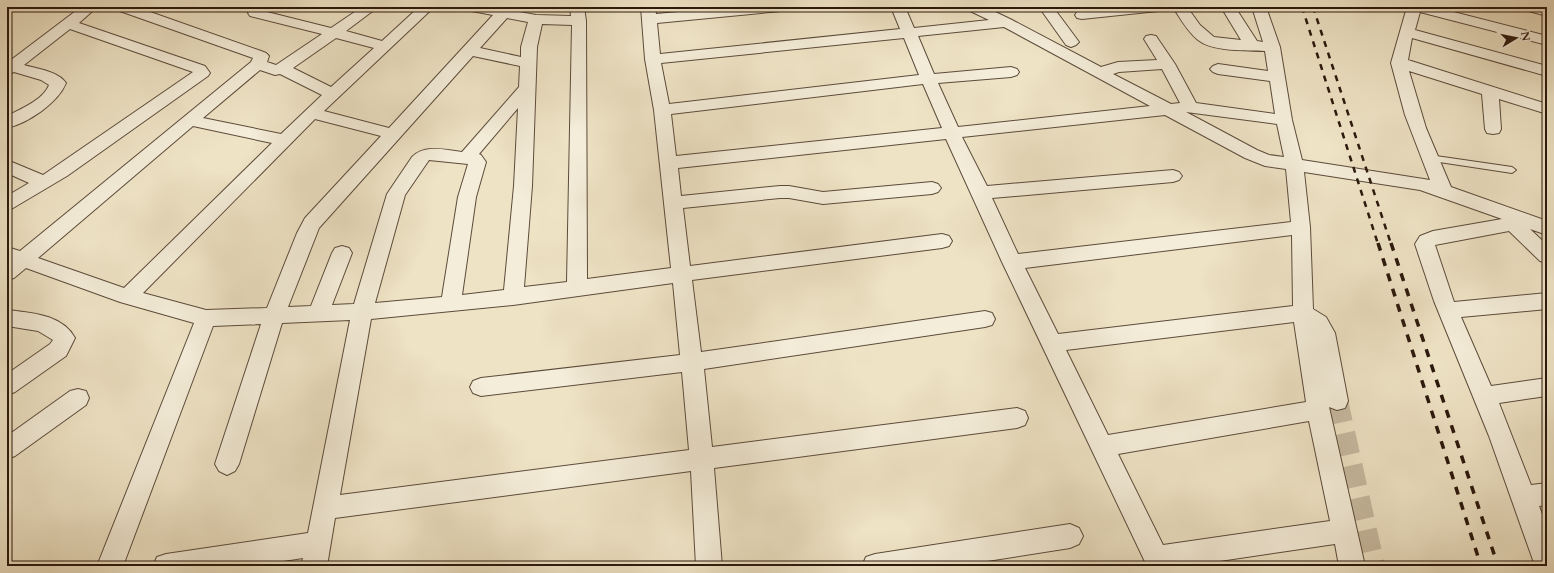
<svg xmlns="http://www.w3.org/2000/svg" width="1554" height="573" font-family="Cardo,serif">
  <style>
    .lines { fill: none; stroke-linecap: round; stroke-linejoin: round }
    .minor-tunnel { stroke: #c7baa0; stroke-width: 22; stroke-dasharray: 22 11; stroke-linecap: butt }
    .service-casing { stroke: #5c4b3b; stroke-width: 2 }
    .minor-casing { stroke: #5c4b3b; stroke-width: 2 }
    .service { fill: #f4edd9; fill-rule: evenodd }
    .minor { fill: #f4edd9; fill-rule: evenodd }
    .rail-far1 { stroke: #2c180d; stroke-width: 2.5; stroke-dasharray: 6 6; stroke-linecap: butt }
    .rail { stroke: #2c180d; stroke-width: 3.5; stroke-dasharray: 8 8; stroke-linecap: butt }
  </style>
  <rect width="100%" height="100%" fill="#eee3c5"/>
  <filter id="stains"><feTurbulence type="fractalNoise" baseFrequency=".005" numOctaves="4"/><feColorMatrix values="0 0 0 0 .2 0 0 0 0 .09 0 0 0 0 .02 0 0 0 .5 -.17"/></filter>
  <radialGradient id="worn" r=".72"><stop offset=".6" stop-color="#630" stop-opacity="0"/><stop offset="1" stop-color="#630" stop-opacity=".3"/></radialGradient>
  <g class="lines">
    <path class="minor-tunnel" d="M1337,401L1374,566"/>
    <defs>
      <path id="service" d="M1429,155L1512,167L1516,170L1512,173L1426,160L1425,158L1426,156Z"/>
      <g id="minor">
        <path d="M81,7H97L79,23L205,66L210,73L208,76L67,176L13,208L7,210V196L29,183L7,173V160L43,175L193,72L70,29L24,65C37,69 58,71 66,83C58,103 28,123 7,128V116C21,109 43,100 49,85L41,80L14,72L7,75V63Z"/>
        <path d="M115,7H136L261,51L266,53L269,56L267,62L276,65L322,34L250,16L248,13L250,10L255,9L331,28L362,7H378L346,31L382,41L419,7H434L324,111L389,128L493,15L466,10L464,7H516L514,11L536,15L571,16L570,7H584L586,21L587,279L671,268L654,110L645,59L641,7H655L656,14L734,7H788L786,10L781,11L657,23L660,54L900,29L891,7H905L914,28L989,20L968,10L966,7H985L1012,20L1101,67L1118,62L1157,60L1144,39L1146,36L1151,35L1156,36L1158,39L1175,64L1196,103L1275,114L1270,81L1218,74L1213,72L1210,69L1213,66L1218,64L1268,71L1265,51C1246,50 1213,52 1198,40C1187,31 1180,18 1173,7H1187L1200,25L1214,37L1241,40L1221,7H1235L1257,41L1263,42L1252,7H1266L1280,47L1292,120L1302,160L1430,180L1405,115L1391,63L1407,7H1434L1547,36V45L1420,12L1415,30L1547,66V76L1412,38L1408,60L1547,104V114L1499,99L1501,129L1499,133L1493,134L1487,133L1485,129L1482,94L1409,71L1426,128L1451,187L1547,221V235L1530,229L1547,245V263L1540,261L1509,231L1435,245L1454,302L1547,293V309L1461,317L1491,386L1547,378V396L1499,403L1531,485L1547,483V505L1539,506L1547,528V566H1535L1534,563L1489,436L1434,301L1415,244L1420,236L1433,231L1502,219L1420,190L1304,172L1310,227L1313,309L1326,317L1335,333L1348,401L1345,408L1337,410L1329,407L1365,566H1339L1335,544L1186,566H1147L1002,262L946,139L678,168L681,196L780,186H789L823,192L932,182L938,184L941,188L938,192L932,194L823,204L789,198H780L683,208L690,266L942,234L949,236L952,241L949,246L942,248L692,280L701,352L985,311L992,313L995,319L992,325L985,327L704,369L712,447L1017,408L1025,411L1028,418L1025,425L1017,428L714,468L722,566H696L691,471L335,518L327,566H301L303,558L251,566H153L157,557L166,554L308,533L350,320L282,323L239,464L235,471L227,475L219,471L215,464L261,324L213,326L123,566H97L194,323L120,302L26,268L14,278L7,280V247L20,251L251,62L253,58L117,10ZM507,18L528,22L521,47V57L480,48ZM542,24L572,25L567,282L524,287L532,186L537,47ZM1004,27L1150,106L958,127L938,83L1011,77L1017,75L1019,72L1017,69L1011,67L934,74L918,36ZM336,38L374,48L331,87L293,68ZM904,38L919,75L669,104L661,63ZM473,56L520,66L519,87L462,152C445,150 425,144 412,157L387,194L354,304L332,305L352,253L349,248L342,246L335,248L332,253L311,306L288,307L319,228ZM1162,69L1180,103L1171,104L1113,74L1119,72ZM260,70L275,75L280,74L322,95L281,134L203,118ZM923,84L942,128L676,156L671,114ZM518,108L514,186L504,290L462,295L476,197L486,162L481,155L479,154ZM1186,112L1277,124L1284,157L1269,155L1257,150ZM1165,115L1245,158L1265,166L1286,169L1291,222L1018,254L992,198L1173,182L1179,180L1182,176L1179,172L1173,170L987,186L962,137ZM315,119L381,136L305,218L297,233L267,308L206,310L143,293ZM193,126L272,143L124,288L38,258ZM429,160L468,164L458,197L442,297L375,303L405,195ZM1292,235L1293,306L1058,334L1025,268ZM673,283L680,355L481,378L473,381L470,387L473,393L481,396L682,372L689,450L340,495L371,319L513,305ZM1294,322L1306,402L1108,435L1066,350ZM1309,421L1330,521L1163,545L1118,454Z"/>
        <path d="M1039,7H1053L1079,42L1076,45L1071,47L1066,45Z"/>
        <path d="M1117,7H1165L1163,10L1158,11L1082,19L1077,18L1075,15L1077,12L1082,11Z"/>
        <path d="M1523,7H1547V16L1525,10Z"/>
        <path d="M7,310C31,313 62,314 75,338L66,356L15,392L7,395V374L50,344L53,340L38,331L7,326Z"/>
        <path d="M78,389L86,391L89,398L86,405L15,456L7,459V436L70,391Z"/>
        <path d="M1070,524L1079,528L1083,536L1079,544L1070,548L955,566H862L866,557L875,554Z"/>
      </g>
    </defs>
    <use href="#service" class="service-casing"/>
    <use href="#minor" class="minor-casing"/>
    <use href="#service" class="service"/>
    <use href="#minor" class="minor"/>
    <g class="rail-far1">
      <path d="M1302,7L1378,244"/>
      <path d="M1313,7L1391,244"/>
    </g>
    <g class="rail">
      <path d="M1378,243L1481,566"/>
      <path d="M1391,243L1498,566"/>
    </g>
  </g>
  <rect width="1554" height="573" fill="none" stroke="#eee3c5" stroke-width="24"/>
  <rect x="8" y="8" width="1538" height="557" fill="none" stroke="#2c180d" stroke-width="2"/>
  <rect x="12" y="12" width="1530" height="549" fill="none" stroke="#2c180d"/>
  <g transform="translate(1516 38) rotate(80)" stroke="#f4edd9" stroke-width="3" paint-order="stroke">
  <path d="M0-3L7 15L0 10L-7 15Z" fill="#2c180d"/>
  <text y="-6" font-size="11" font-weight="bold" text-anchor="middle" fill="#2c180d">N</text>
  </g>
  <rect width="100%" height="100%" filter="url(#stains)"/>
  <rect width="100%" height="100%" fill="url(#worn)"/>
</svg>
